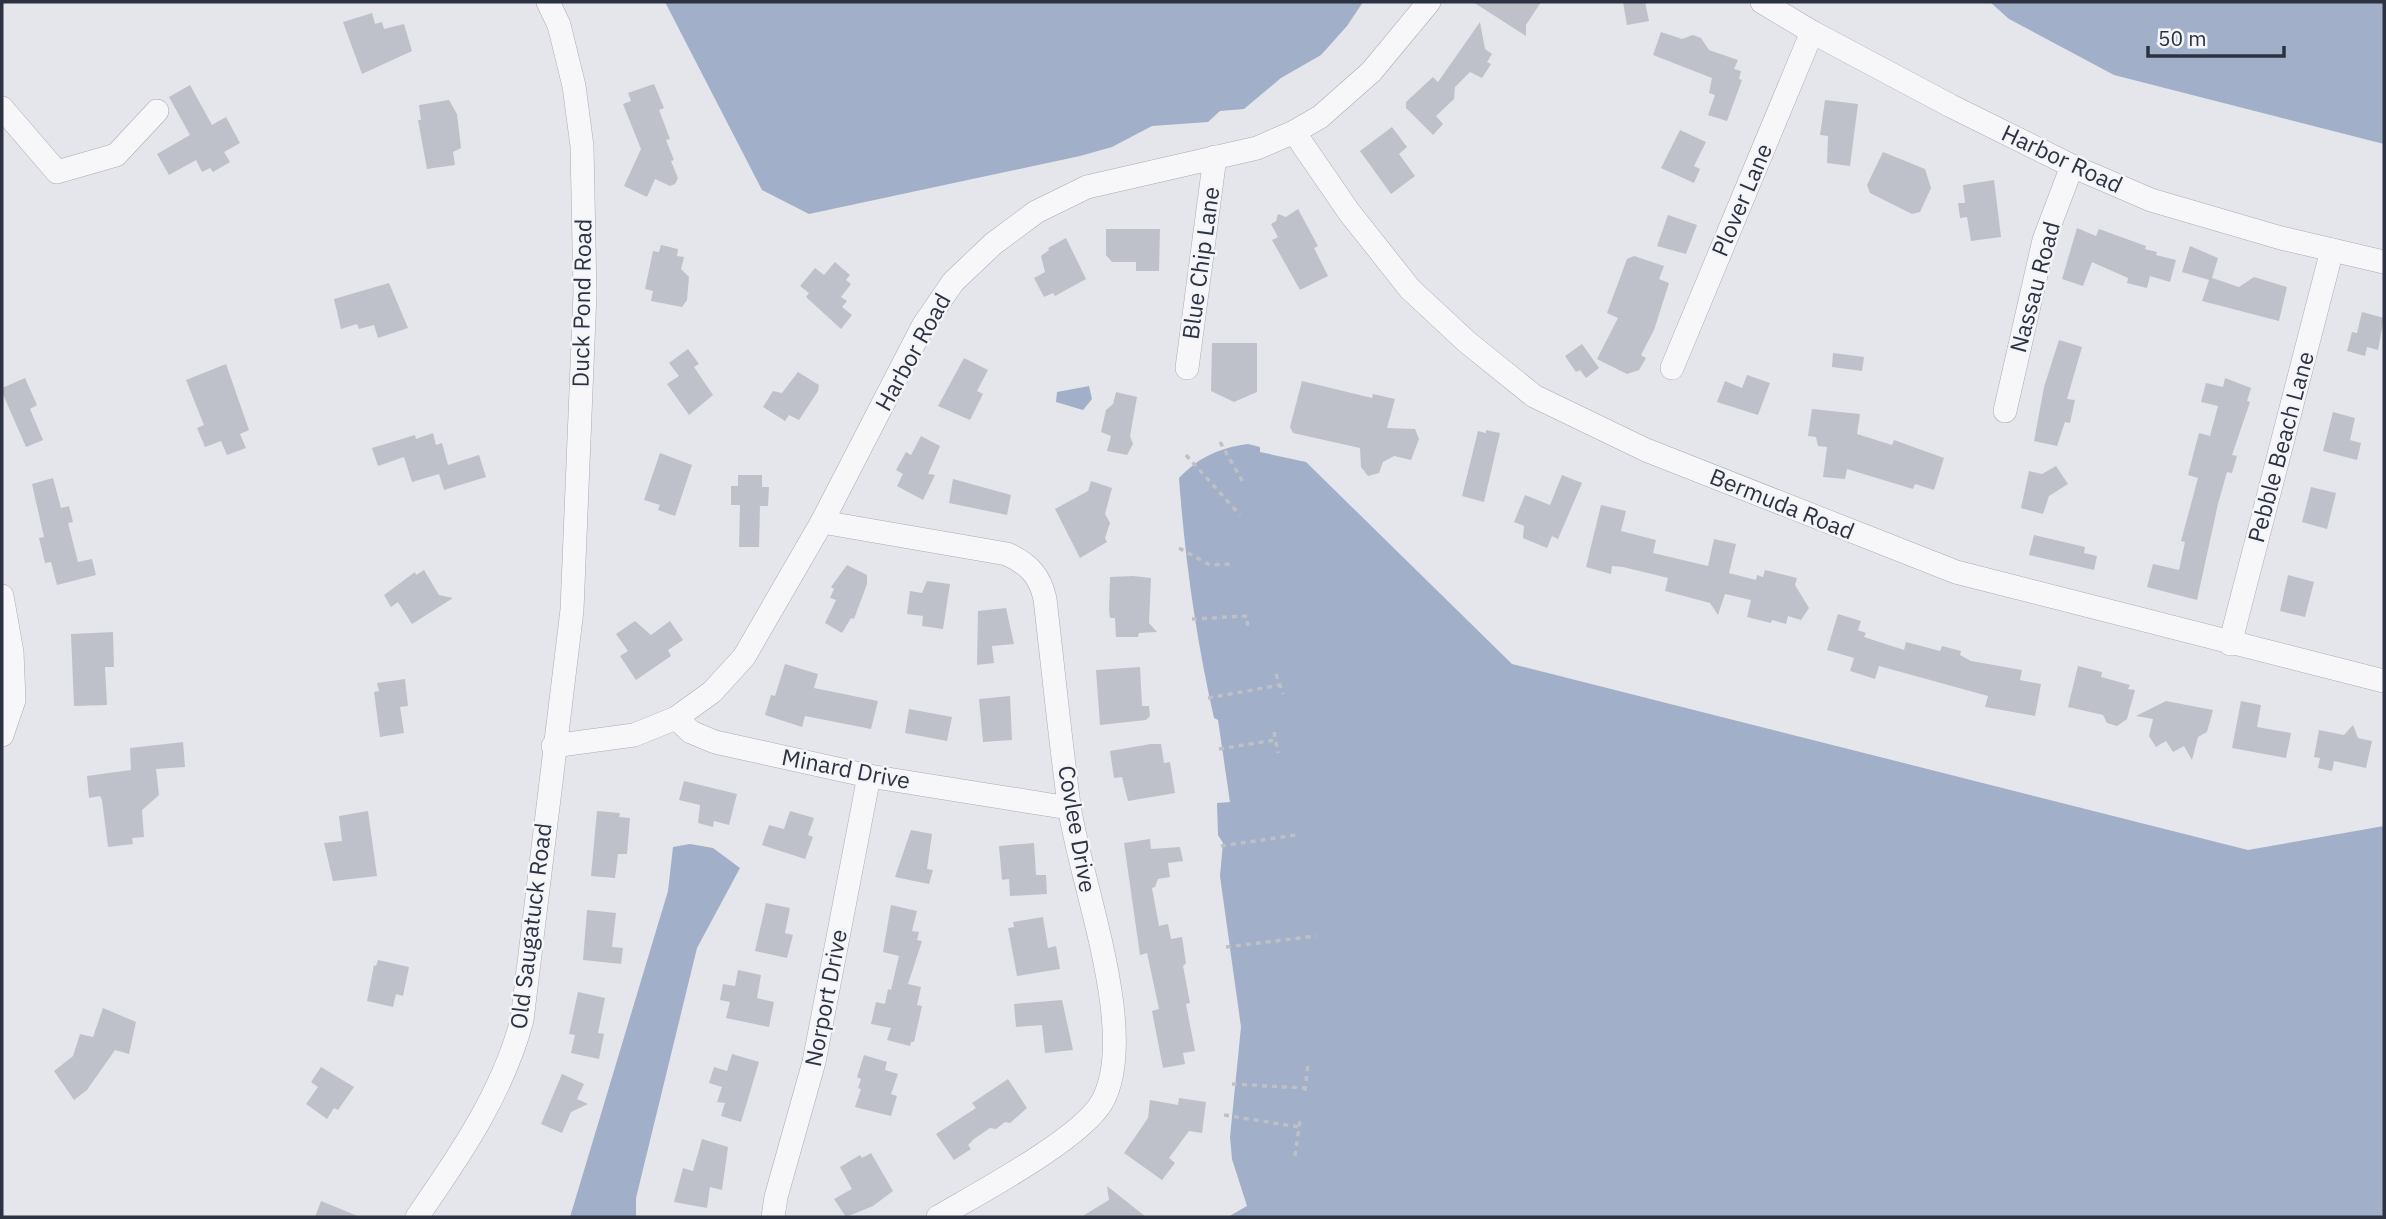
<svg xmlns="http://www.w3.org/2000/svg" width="2386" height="1219" font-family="'IBM Plex Sans',sans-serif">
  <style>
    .water { fill: #a2afc8 }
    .building { fill: #bfc1ca }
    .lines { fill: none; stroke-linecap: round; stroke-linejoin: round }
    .minor-casing { stroke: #a9acb5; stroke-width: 24 }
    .path { stroke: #bec0c6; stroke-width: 3.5; stroke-dasharray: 5 5; stroke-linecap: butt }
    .minor { stroke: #f7f7f9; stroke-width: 23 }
    .labels { text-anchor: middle; stroke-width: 5; stroke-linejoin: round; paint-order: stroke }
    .street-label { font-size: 23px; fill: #2d3242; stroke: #f4f5f8 }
  </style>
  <rect width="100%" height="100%" fill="#e4e6eb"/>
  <g class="water">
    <path d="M665,2H1363L1347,26L1321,55L1281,78L1244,109L1220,111L1208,122L1152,126L1112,147L1080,156L809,214L762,190Z"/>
    <path d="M1990,2H2384V144L2114,75L2009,19Z"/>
    <path d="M1089,386L1092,399L1083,410L1056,402L1057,392Z"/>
    <path d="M1248,444L1260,447V452L1306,462L1512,664L2248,850L2384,826V1217H1228L1247,1206L1232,1159L1230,1137L1241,1027L1220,876L1223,843L1218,835L1217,803L1230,802L1218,720L1214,718C1196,638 1185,560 1179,478C1199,457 1219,448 1248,444Z"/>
    <path d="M690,844L713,848L740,868L697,948L636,1198V1217H570L668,891L673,847Z"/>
  </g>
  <g class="building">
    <path d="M1473,2H1541L1526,25V36Z"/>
    <path d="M1623,2H1645L1649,21L1627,25Z"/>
    <path d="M372,13L375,24L382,22L384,29L404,24L412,51L362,74L343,22Z"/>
    <path d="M1480,22L1485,49L1492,54L1487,62L1491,64L1482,78L1470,72L1455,87L1454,99L1436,116L1443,124L1433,135L1406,108V102L1433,77L1438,82Z"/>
    <path d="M1661,32L1682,39L1693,35L1701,38L1709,50L1738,60L1734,69L1741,71L1739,79L1742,80L1727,121L1708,115L1715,95L1709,93L1712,78L1653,55Z"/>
    <path d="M654,84L664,108L659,110L670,139L666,140L674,160L671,161L678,178L675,184L670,186L655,179L647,197L624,186L641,149L623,104L631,101L628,93Z"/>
    <path d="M190,85L212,125L226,117L240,143L224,152L230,162L213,172L210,168L202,172L196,160L169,175L157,154L190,135L169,97Z"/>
    <path d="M449,100L457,114L461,148L453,152L455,165L427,169L418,120H421L419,105Z"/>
    <path d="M1825,100L1858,104L1850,166L1827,163L1828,136L1820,135Z"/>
    <path d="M1392,127L1407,147L1399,154L1415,176L1391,194L1360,151Z"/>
    <path d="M1680,130L1706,142L1694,166L1700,169L1694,183L1661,168Z"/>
    <path d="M1883,152L1925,169L1931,188L1920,212L1912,214L1870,193L1867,185Z"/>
    <path d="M1994,180L2001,237L1971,241L1967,217L1960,218L1958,203H1965L1963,185Z"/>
    <path d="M1298,209L1318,246L1314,248L1328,276L1300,290L1272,240L1278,237L1271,224L1276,221L1278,214L1286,217Z"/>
    <path d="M1668,215L1697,225L1686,254L1657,246Z"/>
    <path d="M2077,228L2096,236L2099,229L2146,246L2145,249L2157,252L2156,255L2176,260L2170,282L2150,276L2147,288L2127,283L2128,278L2092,262L2083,286L2062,279Z"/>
    <path d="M1106,229H1160L1159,271H1136V262H1112L1106,255Z"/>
    <path d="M1066,238L1086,279L1055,296L1053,293L1044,297L1034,278L1045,272L1041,256L1049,250L1048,248Z"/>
    <path d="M661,245L678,249L677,256L684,257L681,269L689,277L687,300L682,307L651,301L653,291L645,289L653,251L659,252Z"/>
    <path d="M2190,246L2218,258L2212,278L2239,287L2254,277L2287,287L2279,321L2202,301L2209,280L2182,272Z"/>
    <path d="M1634,256L1664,266L1659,279L1669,283L1654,330L1641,355L1646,358L1639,370L1627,374L1597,359L1618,318L1607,313L1627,259Z"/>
    <path d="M835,262L850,275L846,280L851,284L841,297L847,301L842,307L852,315L841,329L806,297L809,293L800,286L815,268L824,275Z"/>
    <path d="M389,283L408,328L378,338L374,325L359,329L357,324L341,329L334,299Z"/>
    <path d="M2362,312L2384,318L2378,350L2367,347L2365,356L2347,351L2352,332L2357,333Z"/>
    <path d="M2059,340L2082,347L2067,399L2075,400L2070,423L2065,422L2057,446L2034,441L2044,387Z"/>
    <path d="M1212,343H1257V392L1234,402L1211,391Z"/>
    <path d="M1582,344L1599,368L1586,378L1580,370L1576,372L1565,356Z"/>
    <path d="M688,349L699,364L694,367L713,395L689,415L667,384L679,376L669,363Z"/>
    <path d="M1833,353L1864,357L1862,371L1832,367Z"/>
    <path d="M964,358L988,370L977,391L983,394L970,420L938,406Z"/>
    <path d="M226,364L249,430L240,434L246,448L227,455L221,441L205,447L197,428L204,425L186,380Z"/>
    <path d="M798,372L819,385L818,391L799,420L789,415L785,421L763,407L773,391L782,393Z"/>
    <path d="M1747,375L1770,383L1758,415L1717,402L1725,381L1742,388Z"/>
    <path d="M25,378L37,405L30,409L43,440L26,447L2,392V388Z"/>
    <path d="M2225,378L2251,388L2247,401L2250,402L2232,455L2237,456L2232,473L2227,472L2218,504L2197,600L2147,587L2153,564L2179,570L2185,542L2181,541L2198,478L2188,475L2199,433L2210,436L2218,406L2201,402L2206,383L2223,387Z"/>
    <path d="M1302,381L1372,398L1373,394L1395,399L1387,428L1415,429L1419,439L1411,460L1394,456L1383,462L1379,473L1368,476L1361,467L1360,448L1293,433L1290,427Z"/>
    <path d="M1116,392L1137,397L1130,436L1133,444L1127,455L1107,451L1111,436L1101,432L1106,410L1113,404Z"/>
    <path d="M1812,409L1860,414L1857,434L1892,445L1894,440L1944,458L1934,490L1915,484L1913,489L1847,469L1845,479L1823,477L1827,447L1818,446L1816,437L1808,436Z"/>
    <path d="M2333,412L2355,418L2350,440L2361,443L2357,460L2323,451Z"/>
    <path d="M1486,430L1500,433L1484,502L1462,496L1478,431L1486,433Z"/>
    <path d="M433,433L436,445L442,443L448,465L479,455L486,477L444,490L439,474L412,482L404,457L378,466L372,448L415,435L416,439Z"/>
    <path d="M921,436L940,446L928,474L935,475L923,500L897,486L903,474L896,470L906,452L911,455Z"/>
    <path d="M660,453L692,465L675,516L658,510L660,505L644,500Z"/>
    <path d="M2056,466L2068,484L2049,496L2043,514L2021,508L2029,471L2042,474Z"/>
    <path d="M738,475H762V487H769L768,506H760L759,547H739L740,505H731V486H738Z"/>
    <path d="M1562,475L1582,483L1558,539L1552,536L1547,548L1523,538L1524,526L1514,522L1525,495L1550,505Z"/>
    <path d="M53,478L61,508L69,506L73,522L68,523L78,562L92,559L96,575L57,585L51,562L45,563L39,538L44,537L32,484Z"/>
    <path d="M953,479L1011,495L1007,515L949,503Z"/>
    <path d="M1091,481L1112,488L1105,514L1110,523L1105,538L1107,542L1080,558L1055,509L1088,491Z"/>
    <path d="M2311,487L2336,493L2327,529L2302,522Z"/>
    <path d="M1601,505L1626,511L1621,531L1656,540L1653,553L1708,566L1714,539L1736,544L1729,573L1756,580L1757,575L1763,577L1765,570L1797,578L1795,585L1809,608L1801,620L1788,616L1786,624L1772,620L1771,623L1747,617L1751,600L1725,594L1718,615L1710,603L1665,591L1668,578L1623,567L1612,566L1611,574L1586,567Z"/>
    <path d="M2034,535L2085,547L2084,553L2097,556L2094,570L2029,555Z"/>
    <path d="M847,565L867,575V584L854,619L851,618L842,633L825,623L836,600L830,598L834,589L831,587Z"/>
    <path d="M424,570L439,595L453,598L412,624L398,602L391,607L384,595L415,572L416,575Z"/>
    <path d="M2288,575L2314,582L2305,617L2280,611Z"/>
    <path d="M1133,576L1151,578L1149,623L1157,632L1139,633L1138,637H1116L1115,618H1110L1109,610L1110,577Z"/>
    <path d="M927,581L950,584L943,629L922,626L923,616L907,614L910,591L922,593Z"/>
    <path d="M1006,608L1014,644L992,646L994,663L977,665L978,611Z"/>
    <path d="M1838,614L1861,621L1858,630L1866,633L1864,637L1904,650L1906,642L1940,651L1942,646L1961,651L1960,655L1971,661L2022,670L2020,680L2041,684L2035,716L1985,707L1988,696L1879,666L1875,679L1850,671L1854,658L1827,650Z"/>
    <path d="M635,621L651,635L670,621L683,640L668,650L671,656L636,680L620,656L628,651L616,634Z"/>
    <path d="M113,632L114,667H105L107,705L74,706L71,634Z"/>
    <path d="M785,664L818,674L814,688L878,701L871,729L805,716L802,727L765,715L771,695L775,696Z"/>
    <path d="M2078,666L2102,672L2101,677L2130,685L2128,689L2135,690L2127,719L2117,726L2107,723L2103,715L2068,707Z"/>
    <path d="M1140,667L1142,706H1149L1150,716L1146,720L1100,725L1096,670Z"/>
    <path d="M405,679L408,706L400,707L404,733L380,737L374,692L379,691L377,683Z"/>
    <path d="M1010,696L1012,740L983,742L979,699Z"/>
    <path d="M2166,701L2213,710L2207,732L2198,737L2192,760L2184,746L2173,752L2166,741L2156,747L2149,736L2153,719L2136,716Z"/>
    <path d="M2241,701L2261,705L2257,727L2291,733L2286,758L2232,748Z"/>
    <path d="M909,709L952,717L947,741L905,733Z"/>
    <path d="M2353,725L2358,738L2372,741L2366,768L2334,761L2332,771L2318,768L2320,758L2314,757L2319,730L2344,735Z"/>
    <path d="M183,742L185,767L156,769L159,795L142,810L144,837L132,838L133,844L108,847L102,800L100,796L89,798L87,776L131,770L130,748Z"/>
    <path d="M1151,744H1161L1164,763L1170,762L1175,793L1128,801L1122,777L1114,778L1110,751Z"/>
    <path d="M684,781L737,794L729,825L714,821L713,827L698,823L700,805L679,800Z"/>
    <path d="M368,811L377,876L333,881L324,843L342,841L339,816Z"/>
    <path d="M597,811L620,813L619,817L630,818L627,854H618L615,878L591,876Z"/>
    <path d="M790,811L814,818L808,835L813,837L805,859L762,845L769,825L784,829Z"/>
    <path d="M911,830L932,834L927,869L933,870L929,884L895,877Z"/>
    <path d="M1150,839L1151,849L1180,847L1183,861L1168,863L1170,877L1158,879L1155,887L1152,888L1159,926L1168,924L1171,939L1182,937L1186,963L1183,966L1190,1003L1186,1004L1195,1051L1183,1053L1185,1064L1163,1068L1152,1011L1159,1009L1147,953L1140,955L1124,843Z"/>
    <path d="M1034,843L1036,875H1046L1047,894L1010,896L1009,879L1002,880L999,846Z"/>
    <path d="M766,903L790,908L785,933L793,935L787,958L755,951Z"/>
    <path d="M891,905L917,911L912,931L919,932L917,940L922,941L908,984L921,987L917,1005L922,1006L914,1042H911L910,1046L887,1040L891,1028L871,1024L876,1002L885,1004L888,989L891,990L899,956L883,952Z"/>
    <path d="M587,910L616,913L612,947L623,948L621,964L583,960Z"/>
    <path d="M1043,917L1048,948L1056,946L1060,969L1017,976L1008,928L1014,927L1013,922Z"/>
    <path d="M378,960L409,967L403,996L396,994L393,1007L367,1001L374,965L376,966Z"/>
    <path d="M738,970L761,975L757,998L774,1002L769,1027L726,1018L730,1002L720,1000L723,984L735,986Z"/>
    <path d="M578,992L605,998L598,1033L604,1034L599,1059L571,1053L575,1035L569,1034Z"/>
    <path d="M1062,1000L1073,1050L1045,1053L1042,1025L1016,1027L1014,1004Z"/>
    <path d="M103,1008L136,1022L129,1054L115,1050L87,1090L74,1100L54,1071L73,1056L80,1034L93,1037Z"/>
    <path d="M732,1054L759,1062L741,1122L721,1116L725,1103L717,1102L722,1087L709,1083L714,1067L727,1071Z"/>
    <path d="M864,1055L887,1062L885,1070L898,1074L891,1094L897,1096L891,1116L855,1107L861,1089L858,1088L861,1079L857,1077Z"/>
    <path d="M321,1067L354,1087L338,1110L334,1108L327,1119L306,1104L318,1087L311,1082Z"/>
    <path d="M562,1074L584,1084L577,1099L588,1104L571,1112L562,1133L541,1124Z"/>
    <path d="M1008,1079L1027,1108L1010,1123L1005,1122L996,1129L990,1128L974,1139L968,1145L971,1149L954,1160L936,1134L976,1108L972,1103Z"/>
    <path d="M1179,1098L1206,1102L1202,1133L1189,1131L1169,1158L1175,1163L1162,1180L1124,1153L1148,1118L1150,1100L1178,1105Z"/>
    <path d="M702,1139L728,1147L722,1190L710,1187L707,1208L674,1202L683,1168L693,1171Z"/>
    <path d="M871,1153L893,1191L873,1206L846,1217L834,1199L852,1189L840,1167L860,1155L862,1158Z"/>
    <path d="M1107,1186L1146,1217H1081L1109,1200Z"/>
    <path d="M321,1201L360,1217H315Z"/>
  </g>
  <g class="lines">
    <defs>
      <g id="minor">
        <path d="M1762,2L1812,32L1951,106L2072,166L2151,200L2281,238L2384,262"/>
        <path d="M2,108L57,172L116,155L157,111"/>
        <path d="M1294,132L1349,212L1410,289L1467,342L1534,396L1646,450L1956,572L2384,681"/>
        <path d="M1187,368L1215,157"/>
        <path d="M1672,368L1812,32"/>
        <path d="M2005,411L2044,240L2072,166"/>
        <path d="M822,522L1007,554C1029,564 1040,576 1045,599C1053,668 1060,737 1069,805C1080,882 1140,1034 1102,1102C1081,1139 977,1194 938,1217"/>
        <path d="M2,596L12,652L14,700L2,735"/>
        <path d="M2230,644L2332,250"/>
        <path d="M676,718L712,692L744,657L822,522L923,326L953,282L993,244L1036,212L1087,187L1257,148L1294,132L1320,117L1371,72L1429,2"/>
        <path d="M553,746L634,735L676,718L691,732L715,742L869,776L1069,808"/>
        <path d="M417,1217C460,1155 502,1094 522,1020L572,610L585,293L582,146L574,86L559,25L548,2"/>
        <path d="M773,1217L776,1197L814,1062L869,776"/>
      </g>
    </defs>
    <use href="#minor" class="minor-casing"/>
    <g class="path">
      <path d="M1220,442L1243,482"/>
      <path d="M1186,455L1240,515"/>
      <path d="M1179,548L1210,565L1233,564"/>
      <path d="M1192,619L1247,616L1248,630"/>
      <path d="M1276,674L1283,694"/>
      <path d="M1208,698L1280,685"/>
      <path d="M1274,732L1278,753"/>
      <path d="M1219,749L1275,740"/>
      <path d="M1221,846L1296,835"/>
      <path d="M1226,947L1316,936"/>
      <path d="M1232,1084L1305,1088"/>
      <path d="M1305,1091L1308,1063"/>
      <path d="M1224,1115L1299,1127"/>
      <path d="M1295,1156L1300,1121"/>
    </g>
    <use href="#minor" class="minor"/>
  </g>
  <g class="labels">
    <g class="street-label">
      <text transform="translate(2062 159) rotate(25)" y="8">Harbor Road</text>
      <text transform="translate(1742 200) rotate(-67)" y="8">Plover Lane</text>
      <text transform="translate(1201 263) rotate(-82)" y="8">Blue Chip Lane</text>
      <text transform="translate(2035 287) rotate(-75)" y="8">Nassau Road</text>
      <text transform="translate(582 303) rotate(-89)" y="8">Duck Pond Road</text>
      <text transform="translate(913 352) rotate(-61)" y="8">Harbor Road</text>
      <text transform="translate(2281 447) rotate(-75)" y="8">Pebble Beach Lane</text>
      <text transform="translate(1782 504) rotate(22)" y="8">Bermuda Road</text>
      <text transform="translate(846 769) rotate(11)" y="8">Minard Drive</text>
      <text transform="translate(1077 829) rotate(80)" y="8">Covlee Drive</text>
      <text transform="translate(531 926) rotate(-83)" y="8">Old Saugatuck Road</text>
      <text transform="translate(826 998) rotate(-79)" y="8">Norport Drive</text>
    </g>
  </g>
  <rect width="2386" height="1219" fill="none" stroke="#2d3242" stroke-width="7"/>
  <path d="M2148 46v10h136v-10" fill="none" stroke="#2d3242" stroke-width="3.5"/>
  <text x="2158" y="46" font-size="21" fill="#2d3242" stroke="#f4f5f8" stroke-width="5" paint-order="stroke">50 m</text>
</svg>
